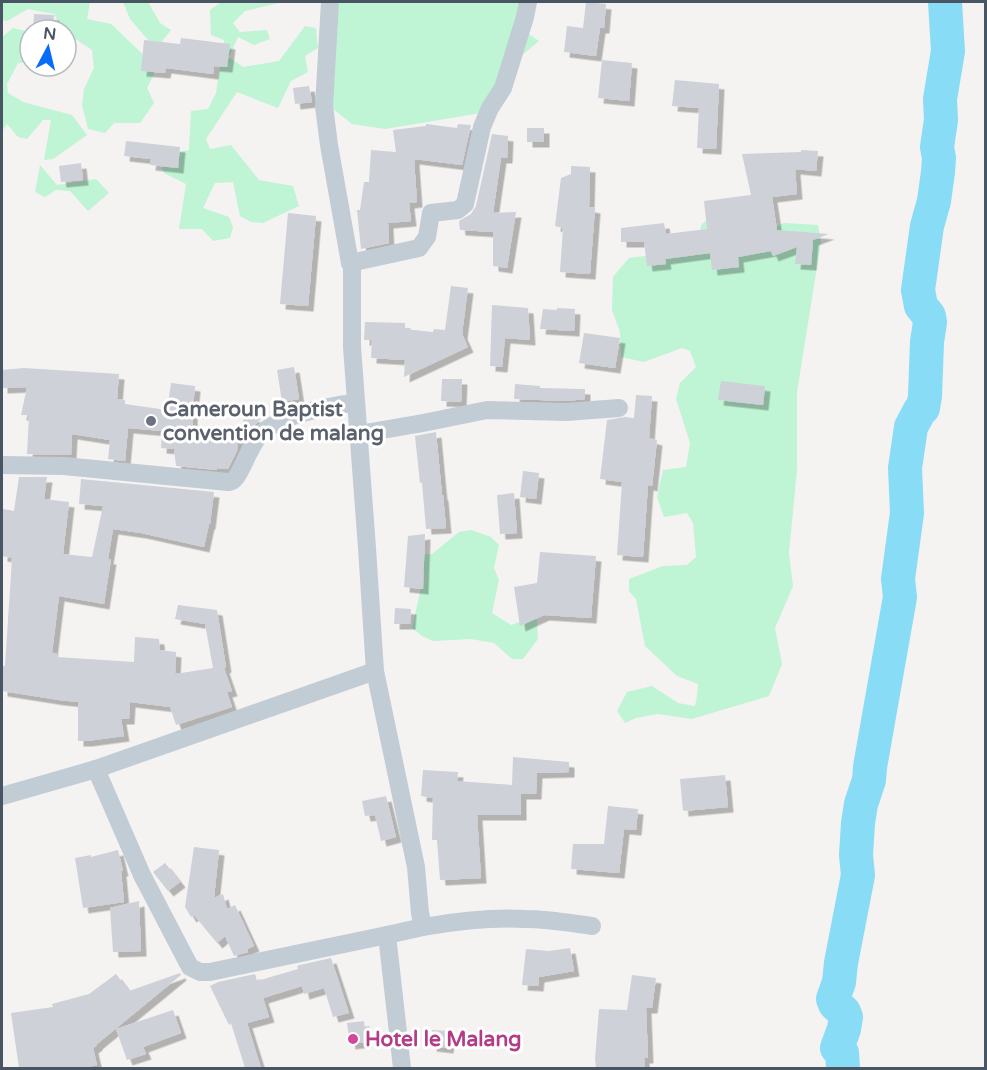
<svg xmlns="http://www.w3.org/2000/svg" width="987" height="1070" font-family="'Varela Round',sans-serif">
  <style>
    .green { fill: #bff4d5 }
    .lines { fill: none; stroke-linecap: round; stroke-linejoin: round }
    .river { stroke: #88dcf5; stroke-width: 34 }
    .building { fill: #ced1d8; filter: url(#shadow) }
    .street { stroke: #c2ccd5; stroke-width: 18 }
    .worship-dot { fill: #6b7280; stroke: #fff; stroke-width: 2 }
    .hotel-dot { fill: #d1479c; stroke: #fff; stroke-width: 2 }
    .labels { text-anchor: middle; stroke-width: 6; stroke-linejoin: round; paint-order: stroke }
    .worship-label { font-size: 21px; font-weight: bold; fill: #5b616d; stroke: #fff; text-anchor: start }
    .hotel-label { font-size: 21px; font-weight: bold; fill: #b23c85; stroke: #fff; text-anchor: start }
  </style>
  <defs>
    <filter id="shadow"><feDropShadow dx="5.5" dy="5.5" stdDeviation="0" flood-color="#0004"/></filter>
  </defs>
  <rect width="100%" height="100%" fill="#f5f2f2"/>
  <g class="green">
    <path d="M2,2H90L87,19L111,24L153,64L155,72L147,88L154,103L140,123H114L105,133L88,129L82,105L84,89L94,68L92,50L71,36L66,39V30H61L62,29L54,14L28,9L7,21L2,20Z"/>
    <path d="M123,2H148L160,23L171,30L156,49L130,19Z"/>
    <path d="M221,2H283L245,11L233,23L240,32L267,30L270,39L254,45L238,37L229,57L243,67L279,61L305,26L316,28L318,48L305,56L308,72L291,81L278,108L237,92L206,139L210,149L231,145L259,180L293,186L299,206L263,223L251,222L240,216L233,182L215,183L203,208L229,217L233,227L230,238L213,241L202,229H179L186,184L164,173L157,157L189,150L191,111L208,109L216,93L224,40L211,35L210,10Z"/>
    <path d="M325,2H525L526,32L539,41L514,62L499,110L385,129L352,124L327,104Z"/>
    <path d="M13,28L30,32V62L18,63L7,84L8,93L23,102L72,115L87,135L53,159L44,160L51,120H43L27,139L18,137L7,124L2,131V37Z"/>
    <path d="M40,165L57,185L96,179L109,193L88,211L70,191L56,190L45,197L35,192Z"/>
    <path d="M713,214L773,228L784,223L818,225L821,242L797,392V470L789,553L793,586L775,628L782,664L769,696L692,719L658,714L636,718L625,723L617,711L627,692L652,686L678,703L695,706L697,696L698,684L677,676L645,646L636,599L629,591V579L663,566L687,565L696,557L693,523L687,513L664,517L657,497L663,470L686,467L690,443L676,399L680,383L696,367L690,351L682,348L644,362L621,357L620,332L612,310L613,277L629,258L699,249L701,225Z"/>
    <path d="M471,530L491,537L499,545L494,568L499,580L492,613L511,625L534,617L537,620L538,639L523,659H512L494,643L471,639L433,641L422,636L412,628L423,579L420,555L432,554L459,532Z"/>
  </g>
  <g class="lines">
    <path class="river" d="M843,1068L842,1053L837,1048L844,1029L846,1017L844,1012L835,1004L833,999L839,982L841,963L858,875L856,855L858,823L861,804L869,780L870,767L900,597L898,579L907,513L905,468L911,427L920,410L923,408L925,396L927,342L930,322L929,316L921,306L918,290L927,226L934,201L938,172L939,158L937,147L941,120L940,99L948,51L945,2"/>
  </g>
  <g class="building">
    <path d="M586,2L606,4L604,28H600L596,56L564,52L567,26L583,28Z"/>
    <path d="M34,14L54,15L53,30H33Z"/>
    <path d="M181,38L230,44L227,67L214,66L213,74L166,68L165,73L141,71L144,40L180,44Z"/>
    <path d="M602,60L632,63L629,101L598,98Z"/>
    <path d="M675,80L719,84L716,149L697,148L699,108L672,106Z"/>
    <path d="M309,86L312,102L295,104L293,88Z"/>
    <path d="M426,124L457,128L458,124L471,125L462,165L414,159L417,202L409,203L411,221L388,223L389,243L361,249L357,210H360L364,182H369L371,150L396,152L393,130L426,126Z"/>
    <rect x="527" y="128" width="17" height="14"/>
    <path d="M492,134L508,136L507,158H501L493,213L516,212L507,268L493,266V232L460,230L459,221L471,214L476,206Z"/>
    <path d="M126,141L180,147L178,168L150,165L151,159L124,156Z"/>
    <path d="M801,150L818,151L816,171L795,169L797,194L772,197L777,230L829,234L813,240L811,265L795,264L797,247L773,256L771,251L738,257L739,267L712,270L710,253L665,259L666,264L647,266L644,242H621V228L664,223L666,234L707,229L704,201L751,195L742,154L801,152Z"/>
    <path d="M81,163L83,180L61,182L59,166Z"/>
    <path d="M571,166L590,167L589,207L595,208L590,274L560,272L563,228L555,226L561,178L571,174Z"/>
    <path d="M288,213L316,216L308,306L280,304Z"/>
    <path d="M451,286L468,288L462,334L468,347L404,377L405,360L371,358L372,340H364L365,322L405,323V329L433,332L434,329L445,330Z"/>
    <path d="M492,305L528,308L530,340L505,338L502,367L490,366Z"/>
    <path d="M557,308L575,309L574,331L540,329L543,309L557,310Z"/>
    <path d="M584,333L620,338L615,368L579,363Z"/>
    <path d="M294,367L299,399L282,402L277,370Z"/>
    <path d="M24,368L119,374L117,399L125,400V404L167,410L171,383L195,386L192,418L194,435L238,433L237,451L228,469L217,468V470L176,466L174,449L161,448L162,431L128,428L125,461L108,459L110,440L72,434L71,455L27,454L29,415H21L27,387L2,388V370Z"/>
    <path d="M442,379H462L461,402L441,401Z"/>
    <path d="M721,381L765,386L763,405L718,400Z"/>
    <path d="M515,384L540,386V388L585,389V399L566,401L514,399Z"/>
    <path d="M636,395L652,396L649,438L657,440L652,486L648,485L643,557L617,555L622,482L600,479L607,420L625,417L634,418Z"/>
    <path d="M244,415L260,418V420L247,433L242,432Z"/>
    <path d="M436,432L442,495H443L446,528L426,529L422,483H420L415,436Z"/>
    <path d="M523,471L539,473L536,499L520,497Z"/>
    <path d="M19,477H47L44,499L69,502L63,554L92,557L103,506L79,504L81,479L214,492L210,524H209L204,547L141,533L113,529L108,559H111L104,604L59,596L52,653H57V657L134,662L135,637L159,639L160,650L176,652L175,674L213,668L205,624L175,619L178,605L217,610L226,667L224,668L232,691L227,692L232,707L176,725L170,707L130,702L129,719H121L124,736L87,741H78V702L59,700L2,691V666H5L12,558L2,556V518L3,509L14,511Z"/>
    <path d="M514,493L517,533L500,534L497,495Z"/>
    <path d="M425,534L423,589L404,587L408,536Z"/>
    <path d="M540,552L596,556L591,618L544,615L520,626L514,587L537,583Z"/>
    <path d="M395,608L411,609L410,624H394Z"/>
    <path d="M513,757L569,762V772L537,773L536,794H521V815H477L481,878L440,880L437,840H432L433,798L421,796L423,770L458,772L457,781L512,785Z"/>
    <path d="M725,775L728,807L683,811L680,779Z"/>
    <path d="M386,796L396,837L381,841L375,815L365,816L362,801Z"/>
    <path d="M608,806L638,809L636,830L624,829L619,873L571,869L573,844H604Z"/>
    <path d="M194,847L219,850L214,898L223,894L227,909L235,905L254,946L247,949L248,952L234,956L225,936L217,943L194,915L191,917L185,907Z"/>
    <path d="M118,850L123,871H121L124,902L83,908L75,858L91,855V857Z"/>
    <path d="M165,863L180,882L168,891L153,872Z"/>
    <path d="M139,901L141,951L113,952L110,908Z"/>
    <path d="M570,948L574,971L539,977L538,986L522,985L526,949L549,951Z"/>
    <path d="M331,958L349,1013L333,1017L324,988L304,994L302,986L263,998L269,1017L247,1023L261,1068H245L231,1023L229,1025L210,986L218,982L255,974L257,981L298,969L297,966L300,965Z"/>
    <path d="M180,973L181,975L97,1044V1045L93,1048L97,1065L84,1068H19L11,1013L53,1007L52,1004L89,994L116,974L129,991Z"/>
    <path d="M632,975L656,978L652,1008H646L648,1058H644L645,1068H596L595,1059L599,1009L627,1010Z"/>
    <path d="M173,1010L181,1033L143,1047L146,1054L127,1060L116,1029Z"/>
    <path d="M364,1021L366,1042L350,1044L347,1023Z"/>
    <path d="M432,1030L450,1031L448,1048L431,1046Z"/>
  </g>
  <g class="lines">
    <g class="street">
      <path d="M330,2L324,106L329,145L350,263L352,264V347L367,548L375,671L416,867L420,913L423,927L387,935L402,1068"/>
      <path d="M350,263L419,248L427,237L431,213L458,210L465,204L482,127L490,108L503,88L525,17L528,2"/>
      <path d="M359,434L423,423L487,410L566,412L619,408"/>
      <path d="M2,465L64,466L228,482C229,482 231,482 232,481C241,477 250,441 264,431C290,412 325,408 356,402"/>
      <path d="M96,769L142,875L190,967L200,972H210L387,935"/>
      <path d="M2,796L96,769L375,671"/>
      <path d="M423,927C457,921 492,917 526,919C548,919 570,923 592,926"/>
    </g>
  </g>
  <circle class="worship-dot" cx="151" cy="421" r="6"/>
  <circle class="hotel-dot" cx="353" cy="1039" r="6"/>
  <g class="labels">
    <g class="worship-label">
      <text x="163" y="416">Cameroun Baptist<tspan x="163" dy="24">convention de malang</tspan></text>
    </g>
    <g class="hotel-label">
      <text x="365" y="1046">Hotel le Malang</text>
    </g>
  </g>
  <rect width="987" height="1070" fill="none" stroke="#485562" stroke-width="6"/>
  <g transform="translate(48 48) rotate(7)"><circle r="28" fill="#ffffff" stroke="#b6bbc0" stroke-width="1.5"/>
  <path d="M0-4.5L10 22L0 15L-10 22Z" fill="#096cf8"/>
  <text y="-9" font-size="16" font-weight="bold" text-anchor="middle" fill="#485562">N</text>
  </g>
</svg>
